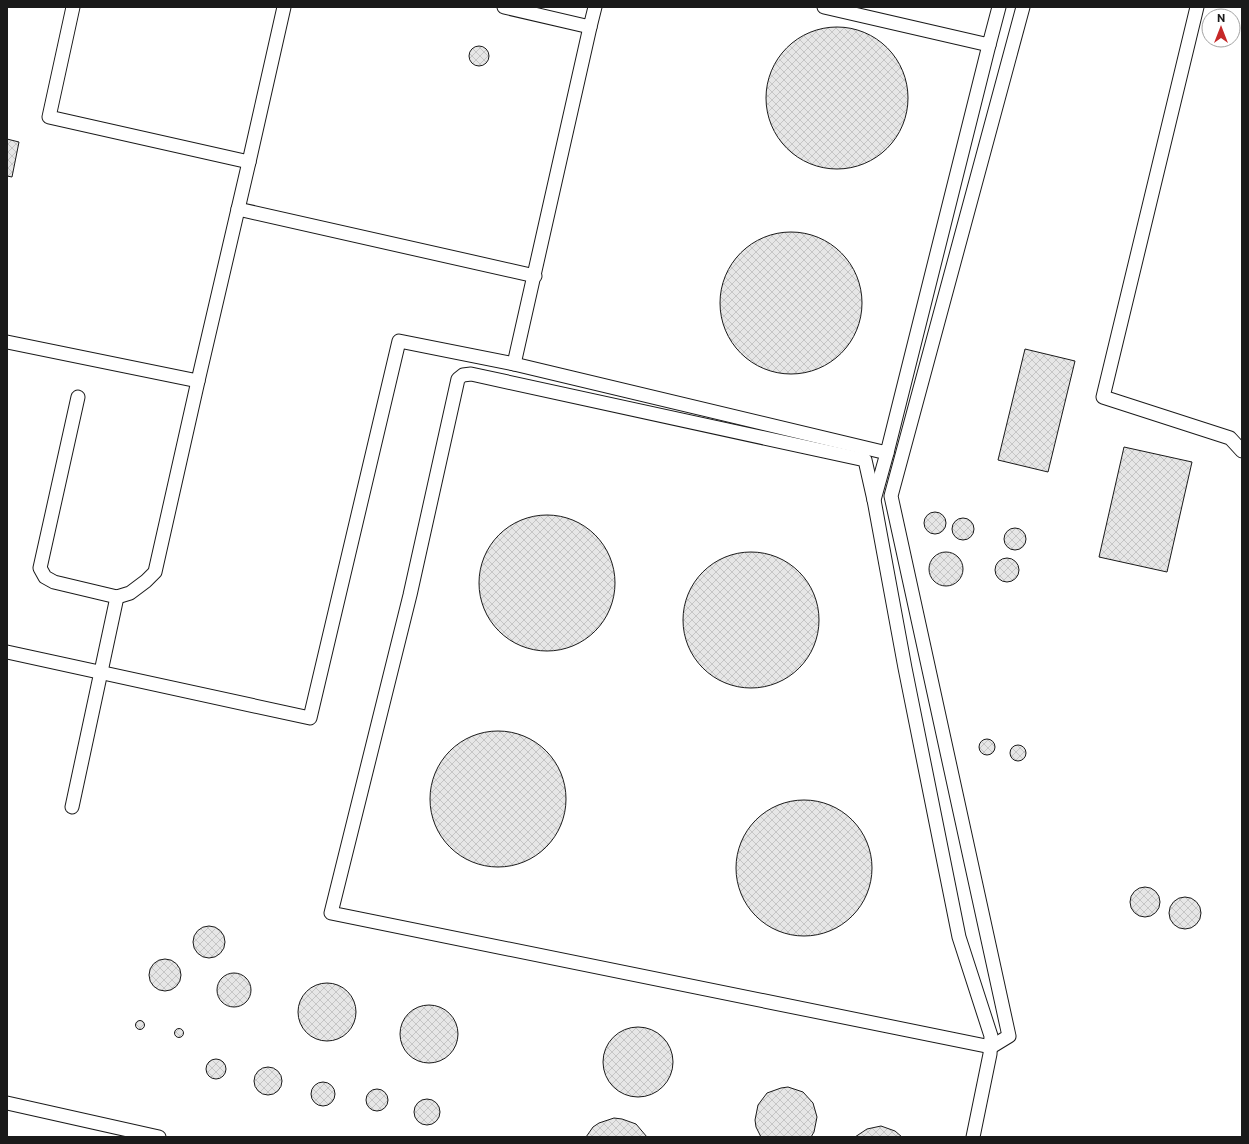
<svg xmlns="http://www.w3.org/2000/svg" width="1249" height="1144" font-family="Commissioner,sans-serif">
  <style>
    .building { fill: url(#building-cross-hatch); stroke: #1a1a1a }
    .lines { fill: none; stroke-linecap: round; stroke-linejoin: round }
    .minor-casing { stroke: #1a1a1a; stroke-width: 15 }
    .minor { stroke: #fff; stroke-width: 13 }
  </style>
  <defs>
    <pattern id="building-cross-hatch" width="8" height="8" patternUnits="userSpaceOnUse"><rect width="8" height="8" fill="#e6e6e6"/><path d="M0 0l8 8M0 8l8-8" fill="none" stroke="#c5c5c5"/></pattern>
  </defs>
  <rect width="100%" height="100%" fill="#fff"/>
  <g class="building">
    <circle cx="837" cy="98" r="71"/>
    <circle cx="479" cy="56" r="10"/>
    <path d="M7,139L19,142L12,177L7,176Z"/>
    <circle cx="791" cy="303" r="71"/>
    <path d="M1025,349L1075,361L1048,472L998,460Z"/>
    <path d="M1124,447L1192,462L1167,572L1099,557Z"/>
    <circle cx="935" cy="523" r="11"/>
    <circle cx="547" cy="583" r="68"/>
    <circle cx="963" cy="529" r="11"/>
    <circle cx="1015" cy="539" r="11"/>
    <circle cx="946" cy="569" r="17"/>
    <circle cx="751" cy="620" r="68"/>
    <circle cx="1007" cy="570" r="12"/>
    <circle cx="498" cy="799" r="68"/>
    <circle cx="987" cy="747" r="8"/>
    <circle cx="1018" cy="753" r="8"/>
    <circle cx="804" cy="868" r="68"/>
    <circle cx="1145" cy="902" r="15"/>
    <circle cx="1185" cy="913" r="16"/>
    <circle cx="209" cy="942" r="16"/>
    <circle cx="165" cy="975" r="16"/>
    <circle cx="234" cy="990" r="17"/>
    <circle cx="327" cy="1012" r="29"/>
    <circle cx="429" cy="1034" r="29"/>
    <circle cx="140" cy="1025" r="4.5"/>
    <circle cx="638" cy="1062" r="35"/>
    <circle cx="179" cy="1033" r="4.5"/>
    <circle cx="216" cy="1069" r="10"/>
    <circle cx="268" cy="1081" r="14"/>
    <circle cx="323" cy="1094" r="12"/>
    <path d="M788,1087L803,1092L813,1103L817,1117L814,1132L811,1137H761L756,1127L755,1120L758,1105L767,1093L781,1088Z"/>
    <circle cx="377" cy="1100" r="11"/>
    <circle cx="427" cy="1112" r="13"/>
    <path d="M614,1118L622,1119L636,1124L647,1137H586L593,1127L599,1123Z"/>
    <path d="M881,1126L895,1131L902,1137H855L867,1129Z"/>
  </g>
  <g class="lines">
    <defs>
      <g id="minor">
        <path d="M73,7L49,117L249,162L284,7"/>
        <path d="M504,7L590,27L595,7"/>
        <path d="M824,7L989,45L999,7"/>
        <path d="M1197,7L1103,397L1230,438L1242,451"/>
        <path d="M590,27L514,364L887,453L989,45"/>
        <path d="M238,209L535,276"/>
        <path d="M7,342L198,381L249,162"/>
        <path d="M78,397L40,568L45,577L54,582L117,597L130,593L146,581L155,572L198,381"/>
        <path d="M887,453L874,500L905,668L959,937L991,1036L990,1054L973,1137"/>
        <path d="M874,500L865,460L471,374L463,375L458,379L410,595L331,913L991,1047L1009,1036L891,496L1023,7"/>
        <path d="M7,652L310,718L399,341L514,364"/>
        <path d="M72,807L117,597"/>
        <path d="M7,1103L159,1137"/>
      </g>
    </defs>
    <use href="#minor" class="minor-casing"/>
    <use href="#minor" class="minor"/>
  </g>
  <rect width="1249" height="1144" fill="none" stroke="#1a1a1a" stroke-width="16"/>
  <g transform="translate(1221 28)"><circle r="19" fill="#ffffff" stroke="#a3a3a3"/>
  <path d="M0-3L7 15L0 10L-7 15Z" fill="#c62828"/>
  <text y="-6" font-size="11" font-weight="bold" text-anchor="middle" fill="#1a1a1a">N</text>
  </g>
</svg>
